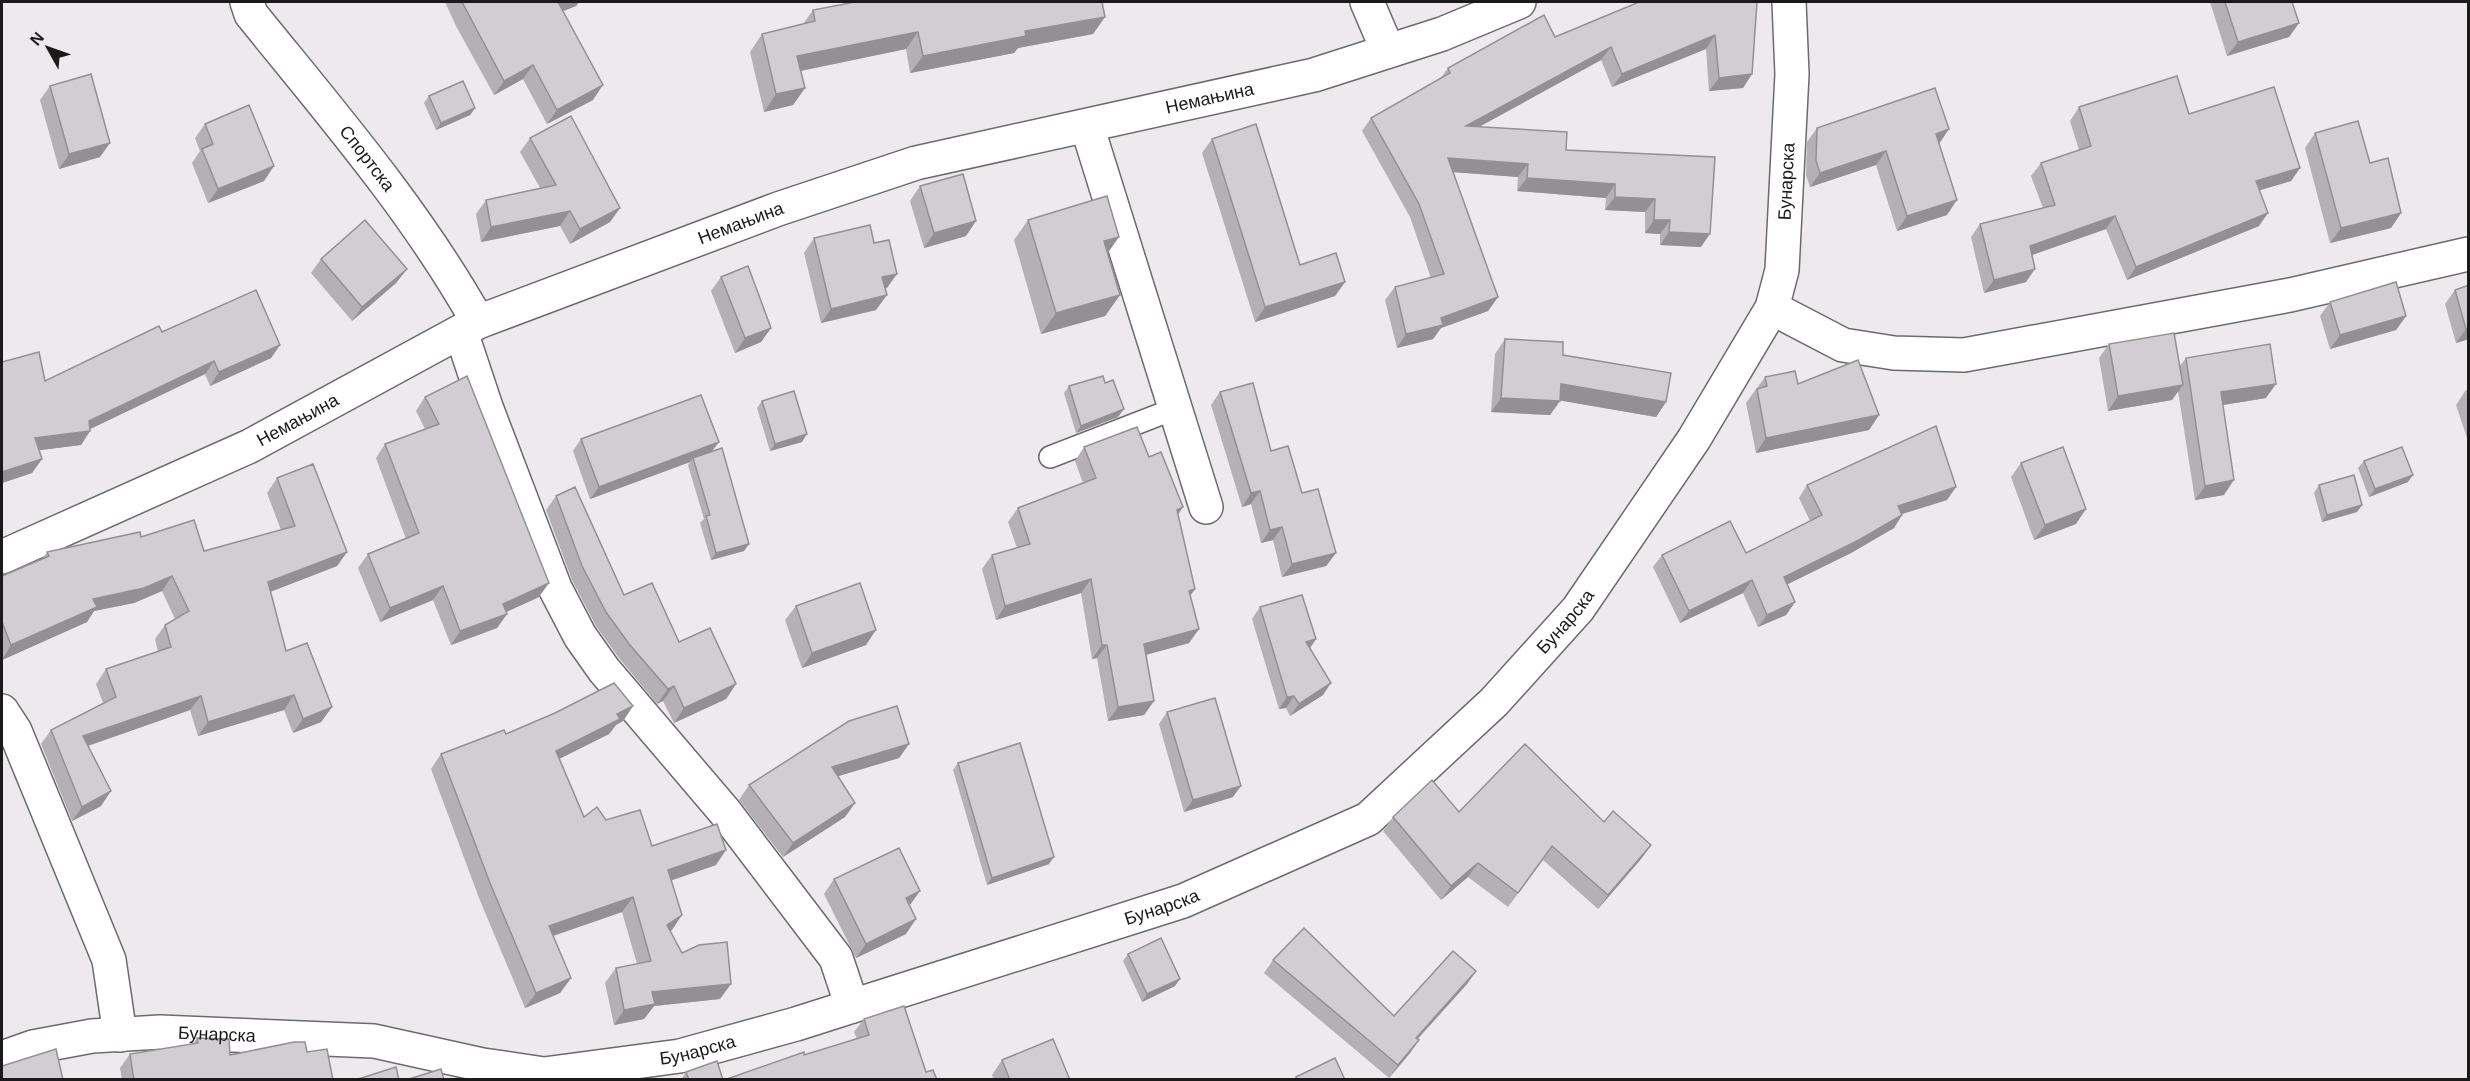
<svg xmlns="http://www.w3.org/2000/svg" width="2470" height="1081" font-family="Arial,sans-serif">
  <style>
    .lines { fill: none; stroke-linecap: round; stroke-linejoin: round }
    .lane-casing { stroke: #6d6a6e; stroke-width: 24 }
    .street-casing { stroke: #6d6a6e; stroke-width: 36 }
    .lane { stroke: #fff; stroke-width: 21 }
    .street { stroke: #fff; stroke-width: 33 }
    .wall { fill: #b5b0b5 }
    .shaded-wall { fill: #939093 }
    .building { fill: #d2cdd2; stroke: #939093; stroke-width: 1.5 }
    .labels { text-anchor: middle; stroke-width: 4.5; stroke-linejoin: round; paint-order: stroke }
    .street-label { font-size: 18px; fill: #1b1a1b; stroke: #ede9ed }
  </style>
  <rect width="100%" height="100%" fill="#ede9ed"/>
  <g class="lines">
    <defs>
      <path id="lane" d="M1050,457L1174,409"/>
      <g id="street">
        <path id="s1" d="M247,2L251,14C331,113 416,211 478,322"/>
        <path d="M1367,2L1388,51"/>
        <path d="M1087,126L1206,507"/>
        <path d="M1772,308L1843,345L1894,353L1964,355L2290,295L2468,254"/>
        <path d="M461,332L486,407L555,588L580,636L604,670L725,812L836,958L852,1006"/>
        <path id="s2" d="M2,557L250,446L478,322L778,209L916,163L1314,75L1442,34L1519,2"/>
        <path d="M2,711L15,731L109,960L120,1035"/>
        <path id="s3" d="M2,1058L33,1047L92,1036L160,1032L374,1041L483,1065L544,1074L680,1056L796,1024L1183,901L1368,819L1494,702L1578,609L1694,439L1772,308L1782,270L1792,74L1789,2"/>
      </g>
    </defs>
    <use href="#lane" class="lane-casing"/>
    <use href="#street" class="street-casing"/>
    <use href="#lane" class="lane"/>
    <use href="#street" class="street"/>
  </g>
  <g class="wall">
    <path d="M445,2H579L576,6L563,11L593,100L547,124L523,79L494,95L456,26Z"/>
    <path d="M1757,2L1752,74L1743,88L1709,91L1706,49L1612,87L1601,60L1480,126L1566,150L1715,157L1701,247L1660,245V234L1645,233V212L1605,210L1606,198L1517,191L1518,177L1453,172L1498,297L1488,311L1441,328L1433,339L1397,348L1385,300L1395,287L1431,278L1410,217L1362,131L1371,118L1440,79L1448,68L1555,37Z"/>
    <path d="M2210,2H2292L2299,23L2289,37L2227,56Z"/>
    <path d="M813,10L1105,17L1093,34L1018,48L1014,53L910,73L906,49L801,71L805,88L793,105L764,112L750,52L762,34L803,24Z"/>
    <path d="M50,86L100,157L59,169L40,100Z"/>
    <path d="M429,96L475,108L470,115L436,130L424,103Z"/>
    <path d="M2079,107L2189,114L2300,168L2291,181L2260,190L2259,226L2127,280L2106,229L2032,255L2026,282L1984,293L1971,237L1980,224L2043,208L2031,176L2041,163L2079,150L2070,121Z"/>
    <path d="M205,124L264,181L208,203L192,163L200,151L195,138Z"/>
    <path d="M1817,128L1939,144L1947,215L1897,231L1876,165L1810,187L1806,175L1807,142Z"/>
    <path d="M2315,133L2370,163L2401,213L2391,228L2330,243L2305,148Z"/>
    <path d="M530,138L620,208L610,222L570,244L560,226L481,242L476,214L486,200L540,188L520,152Z"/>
    <path d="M1212,139L1300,265L1345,282L1335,296L1255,322L1202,153Z"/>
    <path d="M920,186L966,236L924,248L910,201Z"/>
    <path d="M1028,220L1108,253L1120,295L1105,316L1041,334L1014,240Z"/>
    <path d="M814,238L874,243L887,288L885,289L876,310L821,323L804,253Z"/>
    <path d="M321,259L407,269L396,283L352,321L311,273Z"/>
    <path d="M721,277L771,328L761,342L735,353L711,291Z"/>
    <path d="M2469,285V339L2456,343L2445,304L2455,290Z"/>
    <path d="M2330,302L2406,316L2396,330L2330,349L2320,316Z"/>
    <path d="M162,332L280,345L271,358L210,386L205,374L90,429V431L81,445L39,450L42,459L32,473L2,483V362L45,381Z"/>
    <path d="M1505,339L1563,355L1666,402L1656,417L1560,400L1550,415L1491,412L1495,354Z"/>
    <path d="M2109,344L2179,367L2186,358L2266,398L2223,405L2224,495L2195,500L2178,391L2172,400L2108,411L2099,358Z"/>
    <path d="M1765,377L1798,384L1879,415L1869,430L1756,453L1746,403Z"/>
    <path d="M1105,383L1118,417L1076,433L1064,393L1069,386Z"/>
    <path d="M2466,390H2469V444L2456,405Z"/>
    <path d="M1220,392L1271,451L1302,493L1336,553L1326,566L1282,577L1273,540L1261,543L1251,504L1242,507L1211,405Z"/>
    <path d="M425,397L539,597L506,612L507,614L497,628L451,645L433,600L380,622L358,568L368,554L406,539L376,458L385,444L425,429L416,411Z"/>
    <path d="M762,401L802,442L770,451L757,408Z"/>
    <path d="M581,439L713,451L749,544L744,551L711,560L700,523L704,519L688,465L690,462L590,499L573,451Z"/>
    <path d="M1084,447L1149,457L1183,507L1178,515L1195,589L1190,596L1199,629L1189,643L1146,655L1154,701L1144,715L1108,721L1097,658L1092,659L1081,593L996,620L982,569L992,555L1017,548L1008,522L1018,508L1083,483L1075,461Z"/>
    <path d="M2364,461L2408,482L2369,497L2358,468Z"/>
    <path d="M2021,463L2076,524L2034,540L2011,477Z"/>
    <path d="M277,478L347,552L337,566L270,592L286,651L332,707L321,722L293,733L284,710L198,736L190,710L88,746L101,806L72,821L41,744L51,730L103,703L96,684L106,669L158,652L155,639L165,625L175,619L162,591L134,603L94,611L87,622L2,660V576L42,559L47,552L141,537L204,551L281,530L267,493Z"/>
    <path d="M1807,485L1947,500L1902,514V515L1894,528L1851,553L1787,584L1795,602L1786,615L1758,627L1743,593L1680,623L1653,567L1662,555L1746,553L1810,521L1799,498Z"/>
    <path d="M2319,485L2362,505L2357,512L2322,522L2314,493Z"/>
    <path d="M556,496L624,595L679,642L736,684L726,699L674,723L663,701L657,704L619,658L596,626L572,580L546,510Z"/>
    <path d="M796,606L866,645L802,668L785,620Z"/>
    <path d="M1260,607L1316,639L1310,648L1323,695L1290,716L1286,708L1279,709L1252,619Z"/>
    <path d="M633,706L623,721L616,725L609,734L559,759L584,817L606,820L652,846L716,865L672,880V930L670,931L682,953L720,999L654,1006L644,1019L614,1025L605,983L616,968L637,964L622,912L553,936L571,978L560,993L525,1008L479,898L431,769L441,754L506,734Z"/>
    <path d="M1167,712L1233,797L1184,812L1159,724Z"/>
    <path d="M909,744L899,758L838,776L855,803L845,817L783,857L739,800L749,785Z"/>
    <path d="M958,763L1049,864L987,885L953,770Z"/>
    <path d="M1459,812L1604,822L1651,845L1641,859L1598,909L1543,860L1508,907L1468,877L1441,900L1383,831L1393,817Z"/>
    <path d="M834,879L910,906L906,934L856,958L824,894Z"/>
    <path d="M1128,954L1175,986L1142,1002L1123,961Z"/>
    <path d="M1273,960L1394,1016L1476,971L1467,984L1418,1039L1419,1040L1410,1053L1389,1078L1264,973Z"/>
    <path d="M864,1019L926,1072L937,1080L804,1055L857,1039L854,1032Z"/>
    <path d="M197,1038L230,1055L307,1052L333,1080H122L120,1068L130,1054L193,1044Z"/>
    <path d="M1002,1060L1070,1080H994L992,1075Z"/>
    <path d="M686,1072L723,1080H681Z"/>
  </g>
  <g class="shaded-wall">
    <path d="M558,2H579L576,6L548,17Z"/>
    <path d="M1105,17L1093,34L1018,48L1014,53L910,73L923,56L1025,31Z"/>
    <path d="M2299,23L2289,37L2227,56L2238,42Z"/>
    <path d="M918,32L906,49L785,74L797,56Z"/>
    <path d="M1715,35L1706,49L1612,87L1622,74Z"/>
    <path d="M1611,47L1601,60L1457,139L1466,126Z"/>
    <path d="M533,65L523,79L494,95L504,81Z"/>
    <path d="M1752,74L1743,88L1709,91L1719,78Z"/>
    <path d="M603,85L593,100L547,124L557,110Z"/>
    <path d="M805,88L793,105L764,112L776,94Z"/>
    <path d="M475,108L470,115L436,130L441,123Z"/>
    <path d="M1949,129L1939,144L1936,134Z"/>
    <path d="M110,143L100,157L59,169L69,154Z"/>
    <path d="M1886,151L1876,165L1810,187L1820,173Z"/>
    <path d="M1448,158L1528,164L1518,177L1438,171Z"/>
    <path d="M274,166L264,181L208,203L218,189Z"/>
    <path d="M2300,168L2291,181L2247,194L2256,181Z"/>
    <path d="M1527,178L1615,184L1606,198L1517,191Z"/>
    <path d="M1615,197L1655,199L1645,212L1605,210Z"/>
    <path d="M1957,200L1947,215L1897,231L1907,216Z"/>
    <path d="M620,208L610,222L570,244L580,229Z"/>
    <path d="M570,211L560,226L481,242L491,227Z"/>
    <path d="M2268,213L2259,226L2127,280L2136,267Z"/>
    <path d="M2401,213L2391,228L2330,243L2341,228Z"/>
    <path d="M2115,216L2106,229L2021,259L2030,246Z"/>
    <path d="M1654,220H1670L1660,234L1645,233Z"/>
    <path d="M976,221L966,236L924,248L934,233Z"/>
    <path d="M1669,232L1710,234L1701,247L1660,245Z"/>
    <path d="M1119,237L1105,257L1104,241Z"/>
    <path d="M407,269L396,283L352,321L362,307Z"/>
    <path d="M2035,269L2026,282L1984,293L1994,280Z"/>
    <path d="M897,274L887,288L872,292L882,277Z"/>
    <path d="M1345,282L1335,296L1255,322L1265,307Z"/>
    <path d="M887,295L876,310L821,323L831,309Z"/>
    <path d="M1120,295L1105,316L1041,334L1056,313Z"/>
    <path d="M1498,297L1488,311L1441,328L1433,339L1397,348L1406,334L1441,318Z"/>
    <path d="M2406,316L2396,330L2330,349L2340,335Z"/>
    <path d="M771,328L761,342L735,353L745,338Z"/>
    <path d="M2469,328V339L2456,343L2466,329Z"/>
    <path d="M280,345L271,358L210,386L219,372Z"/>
    <path d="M214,361L205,374L84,432L90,431L81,445L26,452L35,438L89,421Z"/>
    <path d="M1561,384L1666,402L1656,417L1551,399Z"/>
    <path d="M2276,384L2266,398L2211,407L2221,392Z"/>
    <path d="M2183,385L2172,400L2108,411L2118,396Z"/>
    <path d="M1501,398L1560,401L1550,415L1491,412Z"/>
    <path d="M1124,409L1118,417L1076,433L1081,426Z"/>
    <path d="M1879,415L1869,430L1756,453L1766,438Z"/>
    <path d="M807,434L802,442L770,451L775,444Z"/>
    <path d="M719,442L710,454L693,458L690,462L590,499L599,487Z"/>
    <path d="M42,459L32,473L2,483V472Z"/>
    <path d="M2413,475L2408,482L2369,497L2375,489Z"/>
    <path d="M2234,480L2224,495L2195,500L2205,486Z"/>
    <path d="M1956,487L1947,500L1889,518L1898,506Z"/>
    <path d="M1260,491L1251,504L1242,507L1251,493Z"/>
    <path d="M2362,505L2357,512L2322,522L2327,515Z"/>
    <path d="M1183,507L1173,521L1177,510Z"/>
    <path d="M2086,509L2076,524L2034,540L2045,525Z"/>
    <path d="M1902,515L1894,528L1851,553L1776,590L1784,577Z"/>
    <path d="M1282,527L1273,540L1261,543L1270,530Z"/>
    <path d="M749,544L744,551L711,560L716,553Z"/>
    <path d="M347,552L337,566L257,597L268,582Z"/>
    <path d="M1336,553L1326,566L1282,577L1292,564Z"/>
    <path d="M172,576L162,591L134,603L94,611L87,622L2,660L11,645L93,599Z"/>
    <path d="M1091,579L1081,593L996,620L1005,606Z"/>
    <path d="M1752,580L1743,593L1680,623L1689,611Z"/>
    <path d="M549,583L539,597L493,618L503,604Z"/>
    <path d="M443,586L433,600L380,622L390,608Z"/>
    <path d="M1195,589L1185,603L1189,591Z"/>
    <path d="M1795,602L1786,615L1758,627L1767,615Z"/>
    <path d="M507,614L497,628L451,645L460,631Z"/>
    <path d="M1199,629L1189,643L1134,658L1144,644Z"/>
    <path d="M876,630L866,645L802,668L812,653Z"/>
    <path d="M1316,639L1308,651L1306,642Z"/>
    <path d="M1102,645H1107L1097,658L1092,659Z"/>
    <path d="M1331,683L1323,695L1290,716L1299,704Z"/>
    <path d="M736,684L726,699L674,723L684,708Z"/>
    <path d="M674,686L663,701L657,704L668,689Z"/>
    <path d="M294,695L284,710L198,736L208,722Z"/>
    <path d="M201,696L190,710L73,751L83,736Z"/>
    <path d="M1294,696L1286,708L1279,709L1287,697Z"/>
    <path d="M1154,701L1144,715L1108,721L1118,707Z"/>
    <path d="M633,706L623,721L616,725L609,734L545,766L556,751L617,714Z"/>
    <path d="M332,707L321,722L293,733L303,719Z"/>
    <path d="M909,744L899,758L822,781L832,767Z"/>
    <path d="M1241,786L1233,797L1184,812L1193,800Z"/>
    <path d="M111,791L101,806L72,821L82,807Z"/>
    <path d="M855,803L845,817L783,857L793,843Z"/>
    <path d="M1651,845L1641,859L1598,909L1608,895Z"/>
    <path d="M726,850L716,865L658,885L668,870Z"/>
    <path d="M1054,857L1049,864L987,885L992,878Z"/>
    <path d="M1478,863L1468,877L1441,900L1451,886Z"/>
    <path d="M920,891L910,905L906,898Z"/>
    <path d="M633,897L622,912L538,941L549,926Z"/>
    <path d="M682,915L672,930L656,940L667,925Z"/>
    <path d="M916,919L906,934L856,958L866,944Z"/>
    <path d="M1476,971L1467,984L1407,1050L1416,1038Z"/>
    <path d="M571,978L560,993L525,1008L536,993Z"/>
    <path d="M1180,979L1175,986L1142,1002L1147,994Z"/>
    <path d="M731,984L720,999L654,1006L644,1019L614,1025L624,1010L652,992Z"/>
    <path d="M1419,1040L1410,1053L1389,1078L1398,1065Z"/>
  </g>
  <g class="building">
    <path d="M462,2H561H558L603,85L557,110L533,65L504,81Z"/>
    <path d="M855,2H1102L1105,17L1025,31L1026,36L923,56L918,32L797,56L805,88L776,94L762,34L815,21L813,10Z"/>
    <path d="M1639,2H1757L1752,74L1719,78L1715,35L1622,74L1611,47L1466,126L1567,132L1566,150L1715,157L1710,234L1669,232L1670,220H1654L1655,199L1615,197V184L1527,178L1528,164L1448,158L1498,297L1441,318L1443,325L1406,334L1395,287L1444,274L1419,204L1371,118L1450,73L1448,68L1544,15L1555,37Z"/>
    <path d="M2225,2H2292L2299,23L2238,42Z"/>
    <path d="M91,74L110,143L69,154L50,86Z"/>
    <path d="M2177,76L2189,114L2274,87L2300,168L2256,181L2268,213L2136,267L2115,216L2030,246L2035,269L1994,280L1980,224L2055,205L2041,163L2091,146L2079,107Z"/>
    <path d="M463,81L475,108L441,123L429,96Z"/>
    <path d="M1935,88L1949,129L1936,134L1957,200L1907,216L1886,151L1820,173L1816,161L1817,128Z"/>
    <path d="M249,105L274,166L218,189L202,149L213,144L205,124Z"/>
    <path d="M571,116L620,208L580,229L570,211L491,227L486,200L556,185L530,138Z"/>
    <path d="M2358,121L2370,163L2388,158L2401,213L2341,228L2315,133Z"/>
    <path d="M1256,124L1300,265L1336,253L1345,282L1265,307L1212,139Z"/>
    <path d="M963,174L976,221L934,233L920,186Z"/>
    <path d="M1107,196L1119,237L1104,241L1120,295L1056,313L1028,220Z"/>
    <path d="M365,220L407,269L362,307L321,259Z"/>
    <path d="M870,225L874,243L889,240L897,274L882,277L887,295L831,309L814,238Z"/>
    <path d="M748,266L771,328L745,338L721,277Z"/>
    <path d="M2396,282L2406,316L2340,335L2330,302Z"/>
    <path d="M2469,285V328L2466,329L2455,290Z"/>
    <path d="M256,290L280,345L219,372L214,361L89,421L90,431L35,438L42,459L2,472V362L39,352L45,381L159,326L162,332Z"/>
    <path d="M2174,333L2183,385L2118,396L2109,344Z"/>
    <path d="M1505,339L1563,342V355L1671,373L1666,402L1561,384L1560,401L1501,398Z"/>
    <path d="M2270,344L2276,384L2221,392L2234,480L2205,486L2186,358Z"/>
    <path d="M1858,360L1879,415L1766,438L1757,389L1767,386L1765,377L1795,371L1798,384Z"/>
    <path d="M467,376L549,583L503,604L507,614L460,631L443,586L390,608L368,554L419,533L385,444L439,424L425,397Z"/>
    <path d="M1103,376L1105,383L1113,380L1124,409L1081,426L1069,386Z"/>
    <path d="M1253,383L1271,451L1288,446L1302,493L1318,489L1336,553L1292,564L1282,527L1270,530L1260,491L1251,493L1220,392Z"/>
    <path d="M794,391L807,434L775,444L762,401Z"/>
    <path d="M701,395L719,442L599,487L581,439Z"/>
    <path d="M1936,426L1956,487L1898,506L1902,515L1859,540L1784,577L1795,602L1767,615L1752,580L1689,611L1662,555L1730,521L1746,553L1822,515L1807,485Z"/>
    <path d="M1137,427L1149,457L1161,452L1183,507L1177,510L1195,589L1189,591L1199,629L1144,644L1154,701L1118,707L1107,645H1102L1091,579L1005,606L992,555L1030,544L1018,508L1096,478L1084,447Z"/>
    <path d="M2063,447L2086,509L2045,525L2021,463Z"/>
    <path d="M2402,447L2413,475L2375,489L2364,461Z"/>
    <path d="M722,448L749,544L716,553L706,516L710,515L693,458Z"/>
    <path d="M313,464L347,552L268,582L286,651L307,643L332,707L303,719L294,695L208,722L201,696L83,736L111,791L82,807L51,730L116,697L106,669L171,647L165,625L189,611L172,576L144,588L93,599L97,607L11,645L2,622V576L49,556L47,552L140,532L141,537L194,520L204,551L295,526L277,478Z"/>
    <path d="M2354,475L2362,505L2327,515L2319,485Z"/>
    <path d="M575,487L624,595L652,583L679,642L710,628L736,684L684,708L674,686L668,689L629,644L606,612L582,566L556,496Z"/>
    <path d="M860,583L876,630L812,653L796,606Z"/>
    <path d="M1302,595L1316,639L1306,642L1331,683L1299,704L1294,696L1287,697L1260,607Z"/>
    <path d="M614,683L633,706L617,714L620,719L556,751L584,817L597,807L606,820L640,810L652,846L717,824L726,850L668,870L682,915L667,925L682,953L699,945L727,942L731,984L652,992L655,1004L624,1010L616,968L651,961L633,897L549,926L571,978L536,993L490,883L441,754L504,730L506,734L555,713Z"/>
    <path d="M1215,698L1241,786L1193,800L1167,712Z"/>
    <path d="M897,706L909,744L832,767L855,803L793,843L749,785L849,721Z"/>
    <path d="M1020,743L1054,857L992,878L958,763Z"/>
    <path d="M1525,744L1604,822L1613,811L1651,845L1608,895L1552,846L1518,893L1478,863L1451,886L1393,817L1432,780L1459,812Z"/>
    <path d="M899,848L920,891L906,898L916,919L866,944L834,879Z"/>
    <path d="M1304,928L1394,1016L1453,951L1476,971L1416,1038L1419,1040L1398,1065L1273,960Z"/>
    <path d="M1161,938L1180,979L1147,994L1128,954Z"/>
    <path d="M904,1006L926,1072L933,1070L937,1080H724L804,1052V1055L869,1035L864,1019Z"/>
    <path d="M197,1038L229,1039L230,1055L294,1042H305L307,1052L327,1049L333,1080H134L130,1054L198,1043Z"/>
    <path d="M1053,1039L1070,1080H1010L1002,1060Z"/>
    <path d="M56,1049L63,1080H2V1066Z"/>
    <path d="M1335,1058L1345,1080H1297L1296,1077Z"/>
    <path d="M717,1061L723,1080H689L686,1072Z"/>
    <path d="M396,1067L399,1080H355Z"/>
    <path d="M441,1069L444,1080H406Z"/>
  </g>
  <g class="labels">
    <g class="street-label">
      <text dy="6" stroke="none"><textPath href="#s2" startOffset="1298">Немањина</textPath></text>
      <text dy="6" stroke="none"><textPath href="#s1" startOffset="198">Спортска</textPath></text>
      <text dy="6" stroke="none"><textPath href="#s3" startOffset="2198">Бунарска</textPath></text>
      <text dy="6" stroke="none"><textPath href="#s2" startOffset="812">Немањина</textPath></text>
      <text dy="6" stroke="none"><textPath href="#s2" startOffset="326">Немањина</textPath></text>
      <text dy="6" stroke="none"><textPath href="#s3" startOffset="1694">Бунарска</textPath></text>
      <text dy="6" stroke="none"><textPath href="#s3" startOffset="1190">Бунарска</textPath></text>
      <text dy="6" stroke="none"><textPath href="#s3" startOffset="218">Бунарска</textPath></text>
      <text dy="6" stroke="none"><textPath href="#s3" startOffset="704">Бунарска</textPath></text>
    </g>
  </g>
  <rect width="2470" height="1081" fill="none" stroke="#1b1a1b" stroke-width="6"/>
  <g transform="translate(48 48) rotate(310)" stroke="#ede9ed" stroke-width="4.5" paint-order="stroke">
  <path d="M0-4.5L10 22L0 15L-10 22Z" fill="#1b1a1b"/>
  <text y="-9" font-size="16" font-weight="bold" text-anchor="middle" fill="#1b1a1b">N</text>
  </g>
</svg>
